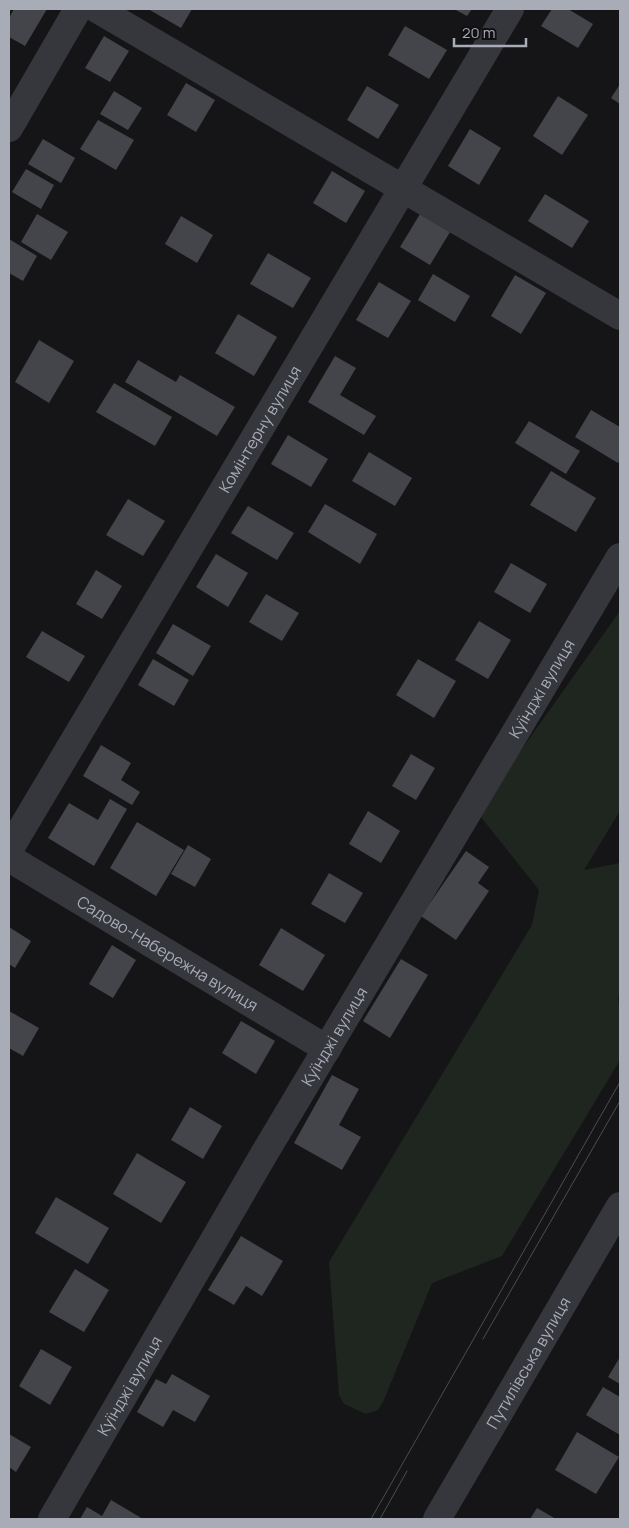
<svg xmlns="http://www.w3.org/2000/svg" width="629" height="1528" font-family="Manrope,sans-serif">
  <style>
    .green { fill: #1f2620 }
    .building { fill: #44454a }
    .lines { fill: none; stroke-linecap: round; stroke-linejoin: round }
    .minor { stroke: #36373c; stroke-width: 28 }
    .tram { stroke: #4b4d52; stroke-width: 1 }
    .labels { text-anchor: middle; stroke-width: 4; stroke-linejoin: round; paint-order: stroke }
    .street-label { font-size: 16px; fill: #a7acb7; stroke: #101012 }
  </style>
  <rect width="100%" height="100%" fill="#151517"/>
  <path class="green" d="M620,611V811L584,870L620,863V992L618,997L620,1013V1060L502,1256L432,1283L383,1402L378,1410L366,1414L344,1404L339,1395L329,1262L532,925L539,890L477,812Z"/>
  <g class="building">
    <path d="M14,9H47L25,46L9,37V18Z"/>
    <path d="M148,9H192L181,28Z"/>
    <path d="M454,9H472L467,16Z"/>
    <path d="M552,9H568L593,24L578,48L541,26Z"/>
    <path d="M405,26L447,50L429,79L388,55Z"/>
    <path d="M104,36L129,51L110,82L85,68Z"/>
    <path d="M186,83L215,100L196,132L167,115Z"/>
    <path d="M620,84V104L611,98Z"/>
    <path d="M367,86L399,105L378,139L347,120Z"/>
    <path d="M114,91L142,108L128,130L100,114Z"/>
    <path d="M558,96L588,115L562,155L533,136Z"/>
    <path d="M98,120L134,140L116,170L80,149Z"/>
    <path d="M470,129L501,148L479,185L448,166Z"/>
    <path d="M43,139L75,158L61,183L28,164Z"/>
    <path d="M26,169L54,185L41,209L12,192Z"/>
    <path d="M332,171L365,191L346,223L313,203Z"/>
    <path d="M545,194L589,221L572,248L528,221Z"/>
    <path d="M37,214L68,232L51,260L21,242Z"/>
    <path d="M420,214L450,232L430,265L400,247Z"/>
    <path d="M181,216L213,235L197,263L165,244Z"/>
    <path d="M9,239L37,256L23,281L9,273Z"/>
    <path d="M268,253L311,278L293,308L250,284Z"/>
    <path d="M433,274L470,296L455,322L418,300Z"/>
    <path d="M515,275L546,293L521,334L491,316Z"/>
    <path d="M379,282L411,301L388,338L356,320Z"/>
    <path d="M238,314L277,337L254,376L215,353Z"/>
    <path d="M39,340L74,361L49,403L15,382Z"/>
    <path d="M335,356L356,368L340,395L376,416L364,435L308,402Z"/>
    <path d="M138,360L176,382L180,375L235,407L217,436L125,382Z"/>
    <path d="M114,383L172,417L155,446L96,412Z"/>
    <path d="M591,410L620,427V460L618,463L575,437Z"/>
    <path d="M529,421L580,451L566,474L515,443Z"/>
    <path d="M288,435L328,459L311,487L271,464Z"/>
    <path d="M369,452L412,478L395,506L352,481Z"/>
    <path d="M551,471L596,498L576,532L530,505Z"/>
    <path d="M128,499L165,521L143,556L106,535Z"/>
    <path d="M325,504L377,534L360,564L308,532Z"/>
    <path d="M248,506L294,533L277,560L231,533Z"/>
    <path d="M216,554L248,573L228,607L196,587Z"/>
    <path d="M511,563L547,584L530,613L494,592Z"/>
    <path d="M96,570L122,586L102,619L76,604Z"/>
    <path d="M266,594L299,613L282,641L249,622Z"/>
    <path d="M479,621L511,640L488,679L455,660Z"/>
    <path d="M173,624L211,646L193,676L156,653Z"/>
    <path d="M42,631L85,656L69,682L26,657Z"/>
    <path d="M153,659L189,680L174,706L138,685Z"/>
    <path d="M418,659L456,681L434,718L396,695Z"/>
    <path d="M101,745L131,763L121,780L140,792L132,805L83,776Z"/>
    <path d="M411,754L435,768L416,800L392,786Z"/>
    <path d="M110,799L127,809L94,866L48,838L69,803L98,820Z"/>
    <path d="M368,811L400,831L381,863L349,844Z"/>
    <path d="M137,822L184,850L156,896L110,868Z"/>
    <path d="M188,845L211,859L195,887L171,874Z"/>
    <path d="M466,851L489,867L478,883L489,891L456,940L421,916Z"/>
    <path d="M329,873L363,893L345,923L311,904Z"/>
    <path d="M9,927L31,941L15,968L9,964Z"/>
    <path d="M281,928L325,955L303,991L259,965Z"/>
    <path d="M112,945L136,960L113,998L89,984Z"/>
    <path d="M401,959L428,975L390,1038L363,1021Z"/>
    <path d="M9,1011L39,1028L23,1056L9,1048Z"/>
    <path d="M241,1021L275,1041L256,1074L222,1053Z"/>
    <path d="M332,1075L359,1089L339,1125L361,1137L342,1170L294,1143Z"/>
    <path d="M190,1107L222,1126L203,1159L171,1140Z"/>
    <path d="M137,1153L186,1182L161,1223L113,1194Z"/>
    <path d="M56,1197L109,1228L88,1264L35,1233Z"/>
    <path d="M241,1236L283,1261L262,1296L246,1286L234,1305L208,1290Z"/>
    <path d="M75,1269L109,1290L84,1332L49,1312Z"/>
    <path d="M41,1349L72,1367L50,1405L19,1386Z"/>
    <path d="M620,1357V1384L608,1377Z"/>
    <path d="M172,1374L210,1396L195,1422L173,1410L163,1427L137,1412L156,1379L166,1384Z"/>
    <path d="M603,1387L620,1397V1435L586,1415Z"/>
    <path d="M577,1432L619,1457L596,1494L555,1470Z"/>
    <path d="M9,1434L31,1447L16,1472L9,1467Z"/>
    <path d="M111,1500L143,1519H80L87,1507L102,1516Z"/>
    <path d="M537,1508L556,1519H530Z"/>
  </g>
  <g class="lines">
    <g class="minor">
      <path d="M97,9L620,316"/>
      <path d="M9,128L78,9"/>
      <path id="s1" d="M9,850L510,9"/>
      <path id="s2" d="M9,858L327,1049"/>
      <path id="s3" d="M52,1519L264,1154L620,557"/>
      <path id="s4" d="M437,1519L620,1206"/>
    </g>
    <g class="tram">
      <path d="M483,1339L620,1101"/>
      <path d="M371,1519L620,1082"/>
      <path d="M380,1519L407,1471"/>
    </g>
  </g>
  <g class="labels">
    <g class="street-label">
      <text dy="6" stroke="none"><textPath href="#s1" startOffset="490">Комінтерну вулиця</textPath></text>
      <text dy="6" stroke="none"><textPath href="#s3" startOffset="964">Куїнджі вулиця</textPath></text>
      <text dy="6" stroke="none"><textPath href="#s2" startOffset="185">Садово-Набережна вулиця</textPath></text>
      <text dy="6" stroke="none"><textPath href="#s3" startOffset="559">Куїнджі вулиця</textPath></text>
      <text dy="6" stroke="none"><textPath href="#s4" startOffset="181">Путилівська вулиця</textPath></text>
      <text dy="6" stroke="none"><textPath href="#s3" startOffset="154">Куїнджі вулиця</textPath></text>
    </g>
  </g>
  <rect width="629" height="1528" fill="none" stroke="#a7acb7" stroke-width="20"/>
  <path d="M454 38v8h72v-8" fill="none" stroke="#a7acb7" stroke-width="2.5"/>
  <text x="462" y="38" font-size="15" fill="#a7acb7" stroke="#101012" stroke-width="4" paint-order="stroke">20 m</text>
</svg>
